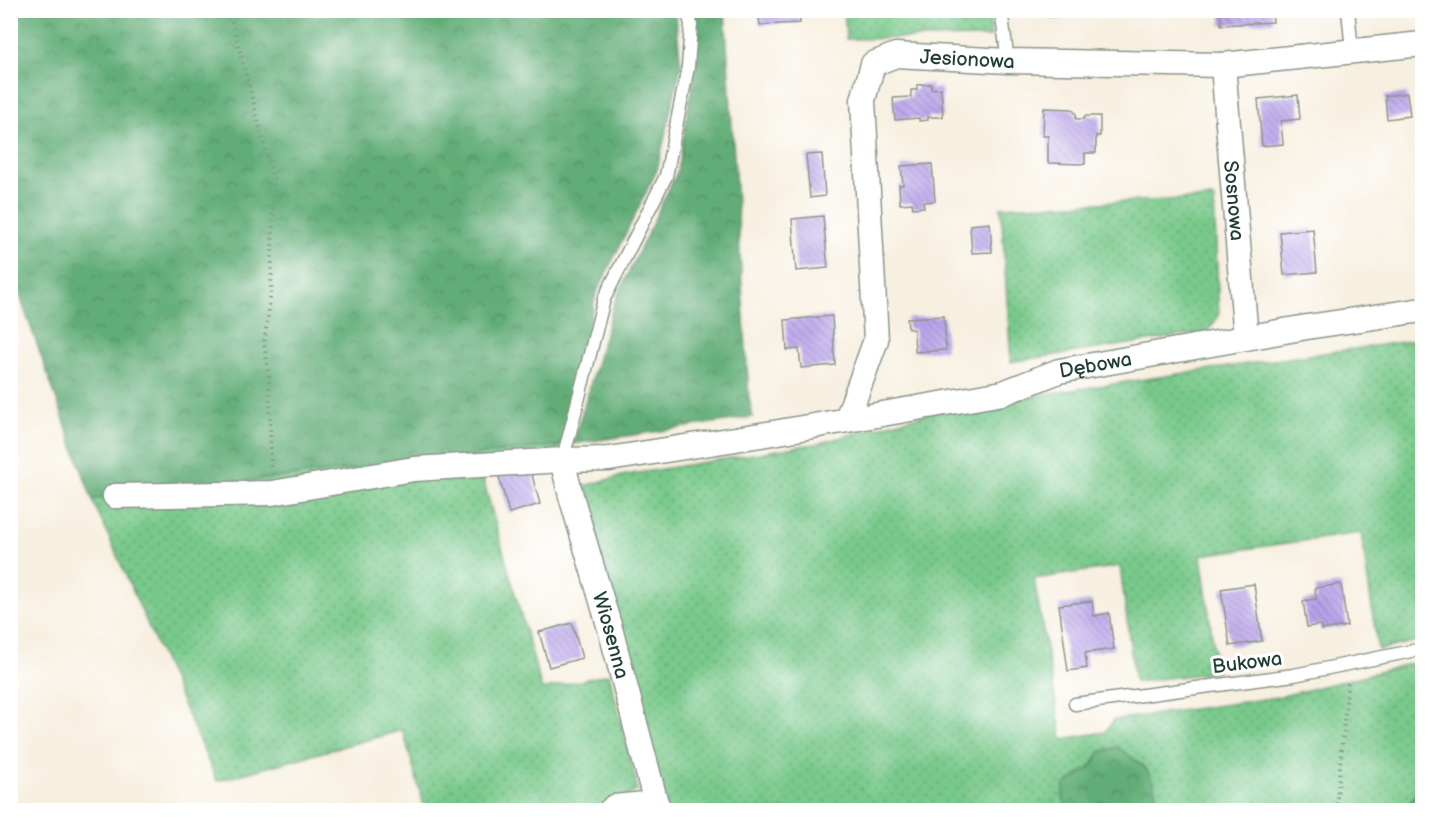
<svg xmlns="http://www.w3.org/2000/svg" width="1433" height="821" font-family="'Balsamiq Sans',sans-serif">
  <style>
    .grass { fill: url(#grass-dots); stroke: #4c8360; stroke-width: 1.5 }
    .forest { fill: url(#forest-crowns); stroke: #407556; stroke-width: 1.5 }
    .building { fill: url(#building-back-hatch) }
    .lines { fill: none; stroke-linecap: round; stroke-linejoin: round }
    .service-casing { stroke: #8b968a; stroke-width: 15 }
    .minor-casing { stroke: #8b968a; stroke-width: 27 }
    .path { stroke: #8b968a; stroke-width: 4; stroke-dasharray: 1.5 4.5; stroke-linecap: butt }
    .service { stroke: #fff; stroke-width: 12 }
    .minor { stroke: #fff; stroke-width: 24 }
    .labels { text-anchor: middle; stroke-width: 6; stroke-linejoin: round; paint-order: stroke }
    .street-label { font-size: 20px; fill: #1f3d34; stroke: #fff }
  </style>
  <defs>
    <pattern id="grass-dots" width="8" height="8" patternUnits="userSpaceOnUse" patternTransform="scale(1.5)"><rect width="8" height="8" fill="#79c98b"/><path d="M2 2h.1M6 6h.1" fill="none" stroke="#63a472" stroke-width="1.8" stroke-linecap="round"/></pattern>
    <pattern id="forest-crowns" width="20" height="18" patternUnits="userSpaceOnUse" patternTransform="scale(1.5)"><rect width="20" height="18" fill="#62ad77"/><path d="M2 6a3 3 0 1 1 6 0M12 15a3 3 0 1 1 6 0" fill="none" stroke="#508e62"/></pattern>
    <pattern id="building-back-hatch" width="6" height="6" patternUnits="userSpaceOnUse" patternTransform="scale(1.5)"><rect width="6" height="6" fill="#b9a3eb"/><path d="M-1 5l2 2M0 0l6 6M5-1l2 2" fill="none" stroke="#9686bf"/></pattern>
  </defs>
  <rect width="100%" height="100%" fill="#fff"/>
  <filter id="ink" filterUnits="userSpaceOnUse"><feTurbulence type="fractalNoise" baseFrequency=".0167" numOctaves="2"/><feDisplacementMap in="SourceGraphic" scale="12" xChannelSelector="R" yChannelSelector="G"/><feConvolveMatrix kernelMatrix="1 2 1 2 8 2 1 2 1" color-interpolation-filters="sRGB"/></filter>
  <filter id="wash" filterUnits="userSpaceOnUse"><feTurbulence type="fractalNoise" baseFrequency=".008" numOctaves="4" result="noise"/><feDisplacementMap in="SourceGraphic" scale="24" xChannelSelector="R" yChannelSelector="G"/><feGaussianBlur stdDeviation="1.35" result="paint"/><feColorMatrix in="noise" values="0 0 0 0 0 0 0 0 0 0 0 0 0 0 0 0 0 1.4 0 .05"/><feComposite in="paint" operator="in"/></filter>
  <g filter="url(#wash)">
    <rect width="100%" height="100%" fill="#f7efdf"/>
    <g class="grass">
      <path d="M844,11H990L991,37L846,39Z"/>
      <path d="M1214,198L1219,316L1207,332L1011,362L1001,207Z"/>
      <path d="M1422,339V640L1378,650L1361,533L1201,555L1217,672L1135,682L1120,566L1034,579L1062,739L1105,732L1114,720L1279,697L1422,661V714L1415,734L1416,770L1419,789L1408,806L1407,810H1159L1158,800L1100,752L1091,767L1076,776L1063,797L1067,810H666L579,487L626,475L820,443L940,410L1246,364Z"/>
      <path d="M562,445L554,453L481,472L542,690L609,674L638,790L605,810H425L403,730L217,781L92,499Z"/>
    </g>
    <g class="forest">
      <path d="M11,11H675L681,66L657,170L596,294L562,445L92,499L11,271Z"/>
      <path d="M692,11H725L749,398L753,417L573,444L614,303L678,170L695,65Z"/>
      <path d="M1422,714V810H1407L1408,806L1419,789L1416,770L1415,734Z"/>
      <path d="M1117,747C1127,754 1141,762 1148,772C1154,783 1158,798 1159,810H1067L1063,797L1064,785L1091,767L1100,752Z"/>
    </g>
    <g id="blocks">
      <g class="building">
        <path d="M758,10H799L800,23L760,25Z"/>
        <path d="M1046,10H1083V16L1047,17Z"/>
        <path d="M1221,10H1272L1273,22L1221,25Z"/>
        <path d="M931,84V89L941,88L943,117H928V120L919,121V118L895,120L893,98L911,97V90H917V85Z"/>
        <path d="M1407,93L1410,116L1387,119L1385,96Z"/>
        <path d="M1298,95L1300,119L1281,121L1283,144L1262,146L1258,99Z"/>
        <path d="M1044,108L1072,109L1076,114V119H1083L1086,116H1100V136H1096V153H1085V164L1048,163V136H1043Z"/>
        <path d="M822,154L825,196L810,198L806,155Z"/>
        <path d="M932,164L935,201L923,202L924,207L913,208L912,203L900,204L899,185H903L901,166Z"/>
        <path d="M823,216L828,268L796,271L792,219Z"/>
        <path d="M990,223L992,252L972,253L970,225Z"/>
        <path d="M1313,229L1317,272L1284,275L1280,232Z"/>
        <path d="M832,316L835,365L801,368L799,349L787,350L785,320Z"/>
        <path d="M944,316L946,350L915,352L914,329H908L907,318Z"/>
        <path d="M530,468L540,504L509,513L499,477Z"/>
        <path d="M1254,584L1262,641L1230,646L1221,589Z"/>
        <path d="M1341,584L1347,626L1321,630L1320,625L1307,627L1303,601L1316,599L1315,588Z"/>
        <path d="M1092,601L1094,616L1109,613L1114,649L1085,653L1087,668L1068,671L1059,605Z"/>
        <path d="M572,623L582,658L549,667L539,632Z"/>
      </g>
    </g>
  </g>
  <g filter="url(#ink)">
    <use href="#blocks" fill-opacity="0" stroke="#8b968a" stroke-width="1.5"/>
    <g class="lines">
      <defs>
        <g id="service">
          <path d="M1001,10L1008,61"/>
          <path d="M1348,10L1352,51"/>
          <path d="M562,460L569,436L604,299L666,176L688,67L691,24L687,10"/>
          <path d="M1075,704L1294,675L1422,649"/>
        </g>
        <g id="minor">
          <path id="s1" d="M1223,65L1246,338"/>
          <path id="s2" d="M847,419L876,340L863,100L873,64L896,55L1008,61L1223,65L1422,44"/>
          <path id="s3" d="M562,460L571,496L611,632L656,803L660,810"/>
          <path id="s4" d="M115,496L272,493L414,469L562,460L609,459L773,433L1003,393L1059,371L1307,327L1422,310"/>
          <path d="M611,810L614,807L656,803"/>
        </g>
      </defs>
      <use href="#service" class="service-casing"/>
      <use href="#minor" class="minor-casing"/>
      <g class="path">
        <path d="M229,10L274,181L271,292L264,344L269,375L271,471"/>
        <path d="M1336,810L1348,679"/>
      </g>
      <use href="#service" class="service"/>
      <use href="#minor" class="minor"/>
    </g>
  </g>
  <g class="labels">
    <g class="street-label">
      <text dy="7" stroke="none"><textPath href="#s2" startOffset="458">Jesionowa</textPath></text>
      <text dy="7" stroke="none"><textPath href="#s1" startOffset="136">Sosnowa</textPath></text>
      <text dy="7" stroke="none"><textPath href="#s4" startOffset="993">Dębowa</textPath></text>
      <text dy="7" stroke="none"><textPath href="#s3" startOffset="182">Wiosenna</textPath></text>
      <text transform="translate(1247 662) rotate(-7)" y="7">Bukowa</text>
    </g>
  </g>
  <rect width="1433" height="821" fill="none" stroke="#fff" stroke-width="36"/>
</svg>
